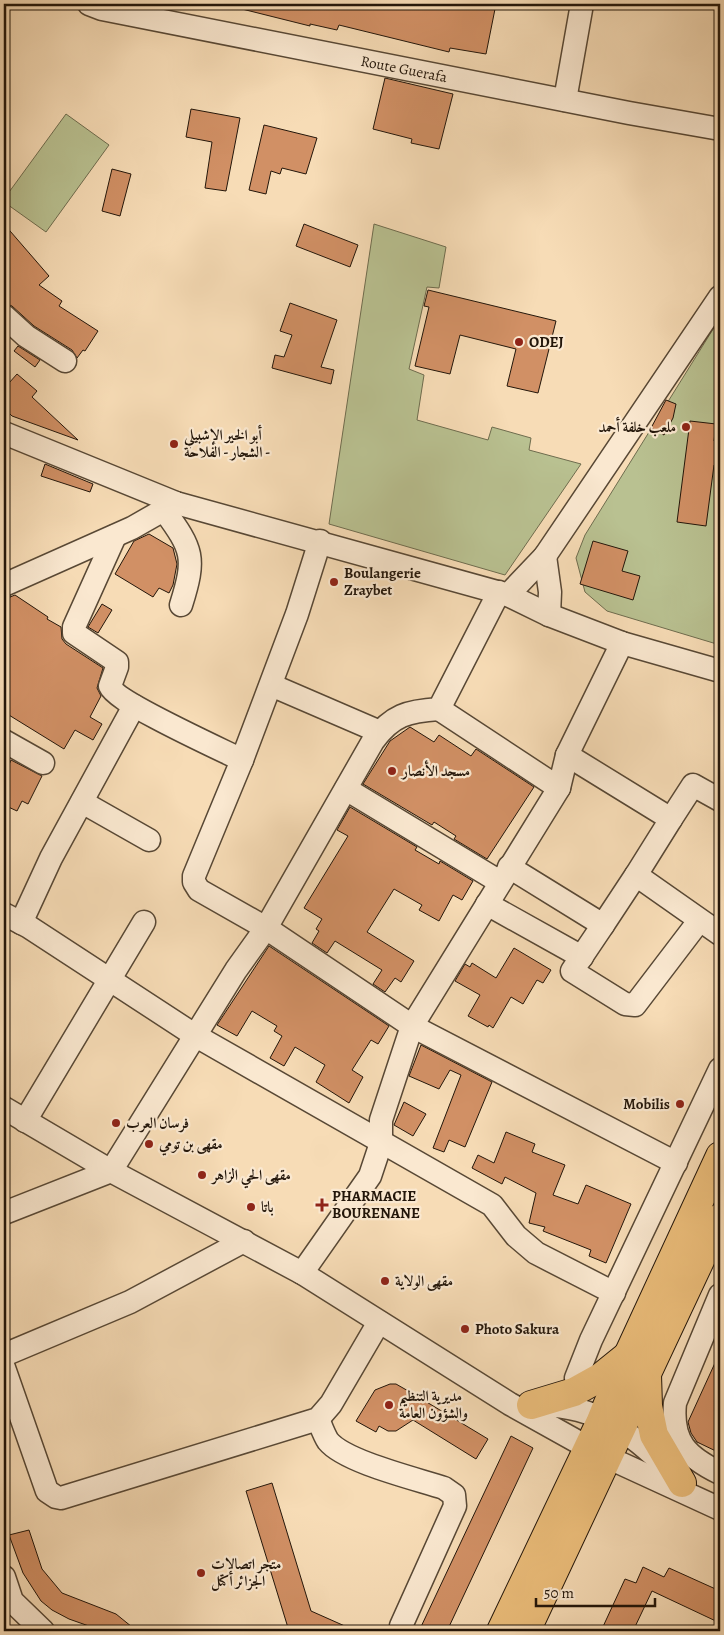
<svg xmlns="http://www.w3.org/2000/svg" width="724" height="1635" font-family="Alegreya,Amiri,serif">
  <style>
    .green { fill: #b9c191; stroke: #6e6c4e }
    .building { fill: #d19065; stroke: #23160a }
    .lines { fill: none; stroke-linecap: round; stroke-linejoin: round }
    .minor-casing { stroke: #584835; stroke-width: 25 }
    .major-casing { stroke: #23160a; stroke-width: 30 }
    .minor { stroke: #fae8d0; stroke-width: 22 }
    .major { stroke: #ecbe7b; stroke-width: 28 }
    .poi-dot { fill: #8f2418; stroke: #fae8d0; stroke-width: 2 }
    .labels { text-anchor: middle; stroke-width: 4.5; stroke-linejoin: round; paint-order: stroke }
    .street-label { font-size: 15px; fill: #23160a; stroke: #fae8d0 }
    .poi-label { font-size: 15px; font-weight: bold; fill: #23160a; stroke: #fae8d0; text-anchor: start }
  </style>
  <rect width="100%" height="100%" fill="#f7dcb6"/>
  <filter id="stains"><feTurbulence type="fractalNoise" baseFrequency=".004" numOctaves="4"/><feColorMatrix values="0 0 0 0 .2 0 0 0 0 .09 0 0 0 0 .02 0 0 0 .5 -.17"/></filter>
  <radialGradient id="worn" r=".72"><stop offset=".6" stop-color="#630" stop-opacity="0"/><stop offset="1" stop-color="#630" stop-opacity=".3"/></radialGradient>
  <g class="green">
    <path d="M66,114L109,145L46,232L4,202V199Z"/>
    <path d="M374,224L446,247L439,288L427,287L409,369L424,375L417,420L488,440L492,427L531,438L529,450L581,464L505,575L329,524Z"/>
    <path d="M720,318V645L607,611L585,592L576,558L585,535Z"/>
  </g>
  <g class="building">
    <path d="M239,4H496L486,54L450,48L449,52L339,25L337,30L310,24V26L238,8Z"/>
    <path d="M385,78L453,94L439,149L411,143L412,139L373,129Z"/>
    <path d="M191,109L240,118L226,191L205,188L212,142L186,137Z"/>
    <path d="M264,125L317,138L306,174L282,168L280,174L271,171L266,194L249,190Z"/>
    <path d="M112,169L131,174L120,216L102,211Z"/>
    <path d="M4,224L49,276L39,285L62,301L59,306L98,331L85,351L83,350L77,358L72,350L34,326L12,306L4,303Z"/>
    <path d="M304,224L358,245L350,267L296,246Z"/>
    <path d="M428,290L556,321L538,393L507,386L516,349L460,335L450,374L415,366L429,307L424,306Z"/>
    <path d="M290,303L337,320L321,367L334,370L331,384L272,368L275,355L284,357L292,335L280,331Z"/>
    <path d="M18,346L40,360L35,367L14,351Z"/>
    <path d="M17,374L37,391L32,397L78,440L12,416L4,408V381L9,383Z"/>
    <path d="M666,400L676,404L673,418L664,435L651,428Z"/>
    <path d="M690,421L716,424L714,441L720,442V466L714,465L706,526L677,522Z"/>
    <path d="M45,464L93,484L90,492L41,476Z"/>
    <path d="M149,534L173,548L177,564L173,585L169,593L159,588L153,597L115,574L134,541Z"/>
    <path d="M593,541L628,551L622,571L640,576L633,600L580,584Z"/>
    <path d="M15,595L48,617L47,619L61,627L62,639L66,644L103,668L97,688L101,696L90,717L102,724L93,740L75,730L64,749L4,712V606L10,597Z"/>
    <path d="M102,604L112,610L98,633L88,627Z"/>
    <path d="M410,727L434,742L439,735L471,756L476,749L534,787L487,859L454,839L456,836L434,822L432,825L363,784L390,741Z"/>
    <path d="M11,760L42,776L28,804L22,801L17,811L4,805V777Z"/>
    <path d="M350,807L417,847L415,850L439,864L440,861L473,881L462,900L453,895L439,921L419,910L422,905L394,889L367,932L414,961L401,982L395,978L385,992L373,984L382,970L335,941L327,953L312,943L319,931L316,929L322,919L304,908L348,836L337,830Z"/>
    <path d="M269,946L389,1026L378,1044L371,1040L352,1070L363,1077L349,1103L316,1082L325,1065L295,1047L284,1066L270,1058L282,1036L274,1031L277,1026L252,1011L237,1036L217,1025Z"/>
    <path d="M514,948L551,970L543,983L537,980L523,1004L511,997L493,1028L489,1025L488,1027L468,1016L480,995L455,981L465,964L470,967L472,963L496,978Z"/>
    <path d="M421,1045L492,1082L465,1147L449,1140L444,1152L433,1148L461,1075L450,1070L439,1089L409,1076Z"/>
    <path d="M404,1102L426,1114L413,1136L394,1125Z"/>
    <path d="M506,1132L535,1144L532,1152L565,1165L553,1195L578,1204L586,1185L631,1204L606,1263L589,1256L591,1250L543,1231L545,1227L529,1223L536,1193L505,1177L502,1184L472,1168L478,1155L494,1163Z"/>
    <path d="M720,1352V1453L697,1442L691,1433L688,1422Z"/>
    <path d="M390,1384H396L410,1392L488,1439L476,1459L413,1420L396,1431H388L379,1426L376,1432L356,1421L375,1390Z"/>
    <path d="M511,1436L533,1448L447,1631H419Z"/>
    <path d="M272,1483L311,1611L356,1631H289L246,1491Z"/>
    <path d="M29,1530L42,1569L62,1593L116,1614L137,1631H103L69,1619L52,1610L41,1601L23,1573L9,1535Z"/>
    <path d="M643,1567L664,1577L669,1568L720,1591V1623L652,1591L633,1631H601L625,1579L636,1583Z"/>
  </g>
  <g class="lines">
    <defs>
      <g id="minor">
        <path d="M89,4L102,9L629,113L720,129"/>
        <path d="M565,100L582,4"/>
        <path d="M4,316L26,336L65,361"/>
        <path d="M4,433L176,503L508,595L549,615L622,643L720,671"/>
        <path d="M164,510C193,550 196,557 181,605"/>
        <path d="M115,536L74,627V633L117,662V667L110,686C116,702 220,749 242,760L297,614L320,541"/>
        <path d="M545,556L550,592L549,615"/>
        <path d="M4,585L132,528L176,503"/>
        <path d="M508,595L545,556L720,297"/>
        <path d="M271,685L380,732"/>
        <path d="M439,709L559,788"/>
        <path d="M4,741L43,763"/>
        <path d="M567,755L671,819L636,875L720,934"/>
        <path d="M242,760L194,876V882L199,890L266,928L412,1026L676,1163"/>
        <path d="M346,789L500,882"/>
        <path d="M82,802L149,840"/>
        <path d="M671,819L693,785L720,800"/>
        <path d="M509,867L603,925L636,875"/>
        <path d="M487,904L582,957"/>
        <path d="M4,914L29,927L196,1036L492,1205L516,1236L536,1253L614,1293"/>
        <path d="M21,923L51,858L134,706"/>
        <path d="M603,925L572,971L625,1004L635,1005L699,921"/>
        <path d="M4,1108L111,1171L302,1273L510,1404L596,1452L720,1509"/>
        <path d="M25,1121L144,922"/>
        <path d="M4,1213L111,1171L236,970L266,928L373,741C392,715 408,711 439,709L499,592"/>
        <path d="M302,1273L370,1176L381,1143V1120L412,1026L559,788L567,755L622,643"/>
        <path d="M720,1295L675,1403C671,1442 687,1457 720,1473"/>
        <path d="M4,1355L130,1302L244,1241"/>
        <path d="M4,1368L47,1491L56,1497L61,1498L318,1419L331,1404L379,1322"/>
        <path d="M580,1388L576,1378L591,1340L720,1069"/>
        <path d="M542,1405C600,1407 627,1431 668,1468"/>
        <path d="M318,1419C321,1426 324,1435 328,1441C345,1462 417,1479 444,1488L454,1495L455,1506L401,1626"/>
        <path d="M4,1577L12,1601L43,1631"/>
      </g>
      <g id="major">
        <path d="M647,1375L648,1406L654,1435L682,1483"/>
        <path d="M531,1405L574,1392L601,1377L627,1356"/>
        <path d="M501,1631L600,1423L628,1355L720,1156"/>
        <path d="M526,1631L720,1218"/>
      </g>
    </defs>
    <use href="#minor" class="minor-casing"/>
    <use href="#major" class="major-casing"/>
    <use href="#minor" class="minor"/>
    <use href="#major" class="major"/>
  </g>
  <g class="poi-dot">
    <circle cx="519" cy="342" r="5"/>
    <circle cx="686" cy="427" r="5"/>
    <circle cx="174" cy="444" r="5"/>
    <circle cx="334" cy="582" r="5"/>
    <circle cx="392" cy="771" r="5"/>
    <circle cx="680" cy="1104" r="5"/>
    <circle cx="116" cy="1123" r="5"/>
    <circle cx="149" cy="1144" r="5"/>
    <circle cx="202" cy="1175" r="5"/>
    <path d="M319.5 1197.5h5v5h5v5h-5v5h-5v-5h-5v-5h5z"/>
    <circle cx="251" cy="1207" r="5"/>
    <circle cx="385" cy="1281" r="5"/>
    <circle cx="465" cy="1329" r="5"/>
    <circle cx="389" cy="1405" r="5"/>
    <circle cx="201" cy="1573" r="5"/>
  </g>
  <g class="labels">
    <g class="street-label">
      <text transform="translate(404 69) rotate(11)" y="5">Route Guerafa</text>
    </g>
    <g class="poi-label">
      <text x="529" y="347">ODEJ</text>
      <text x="676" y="432" text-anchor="end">ملعب خلفة أحمد</text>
      <text x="184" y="440">أبو الخير الإشبيلي<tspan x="184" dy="17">الشجار - الفلاحة -</tspan></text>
      <text x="344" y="578">Boulangerie<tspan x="344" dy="17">Zraybet</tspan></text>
      <text x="402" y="776">مسجد الأنصار</text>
      <text x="670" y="1109" text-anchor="end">Mobilis</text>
      <text x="126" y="1128">فرسان العرب</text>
      <text x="159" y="1149">مقهى بن تومي</text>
      <text x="212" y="1180">مقهى الحي الزاهر</text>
      <text x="332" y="1201">PHARMACIE<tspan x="332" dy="17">BOURENANE</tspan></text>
      <text x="261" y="1212">باتا</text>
      <text x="395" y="1286">مقهى الولاية</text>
      <text x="475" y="1334">Photo Sakura</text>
      <text x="399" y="1401">مديرية التنظيم<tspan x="399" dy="17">والشؤون العامة</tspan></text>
      <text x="211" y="1569">متجر اتصالات<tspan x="211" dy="17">الجزائر أكتل</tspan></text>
    </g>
  </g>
  <rect width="724" height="1635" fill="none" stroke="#f7dcb6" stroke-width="20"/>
  <rect x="5" y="5" width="714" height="1625" fill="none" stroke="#23160a" stroke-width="2.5"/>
  <rect x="10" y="10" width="704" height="1615" fill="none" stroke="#23160a"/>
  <path d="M536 1598v8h119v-8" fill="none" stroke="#23160a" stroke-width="2.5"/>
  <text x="544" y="1598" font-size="15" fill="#23160a" stroke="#fae8d0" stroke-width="4" paint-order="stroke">50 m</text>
  <rect width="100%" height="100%" filter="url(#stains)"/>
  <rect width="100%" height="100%" fill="url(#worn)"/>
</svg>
